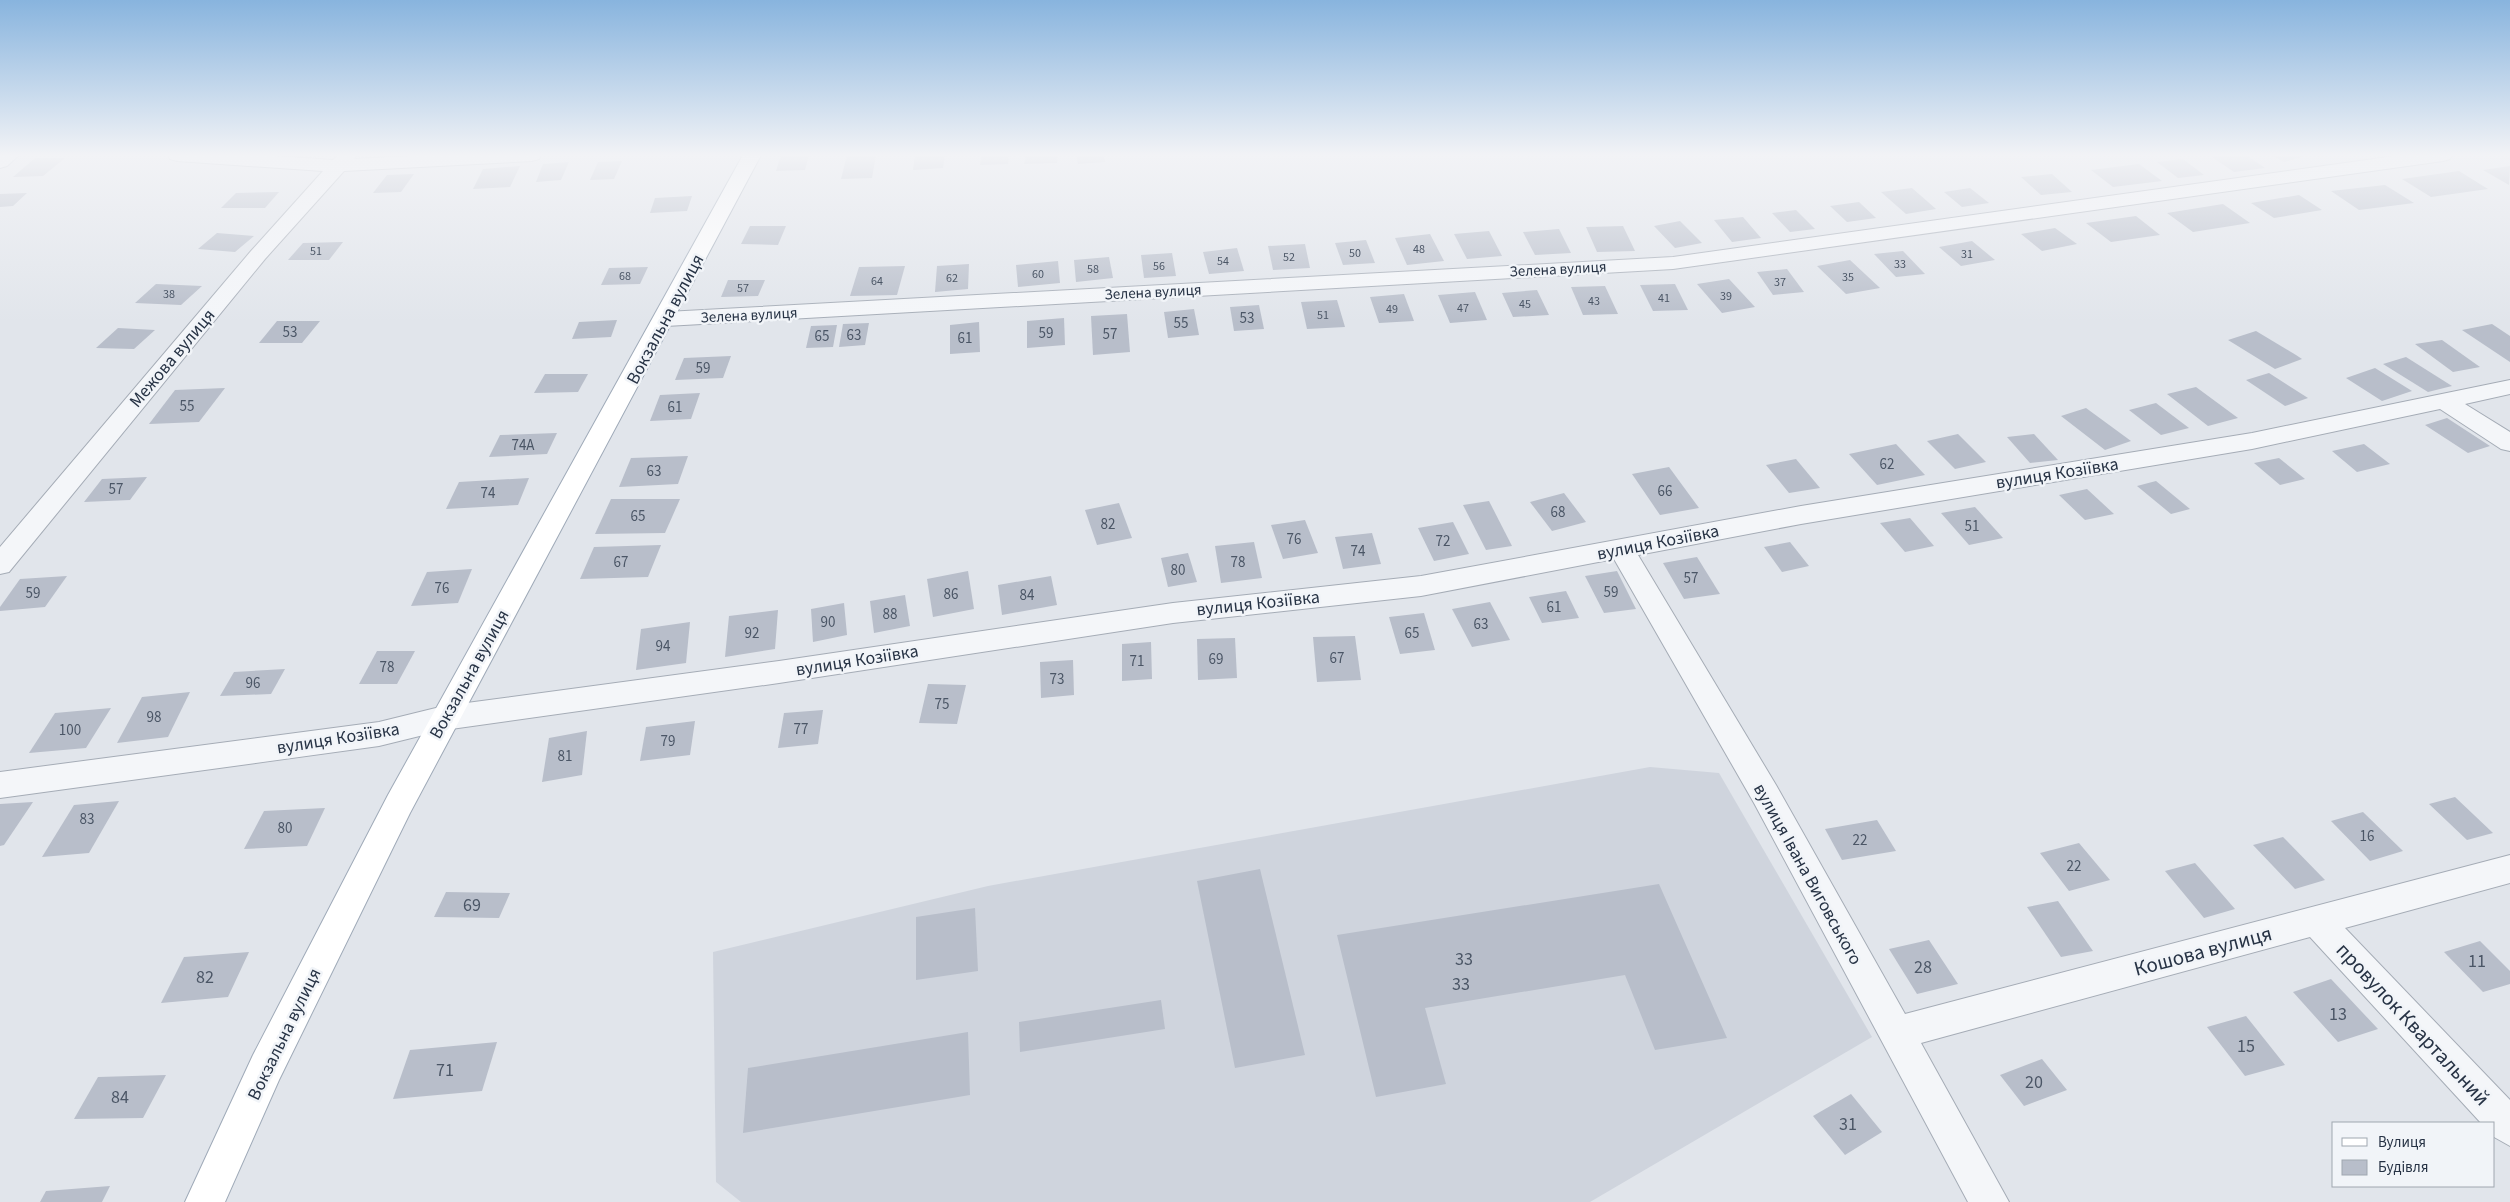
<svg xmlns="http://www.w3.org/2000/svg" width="2510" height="1202" font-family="'Source Sans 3',sans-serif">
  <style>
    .built { fill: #cfd4dd }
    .building { fill: #b8beca }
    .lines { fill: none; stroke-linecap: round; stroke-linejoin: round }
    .minor-casing { stroke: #a5acb6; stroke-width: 2 }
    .major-casing { stroke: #9faab8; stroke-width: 2 }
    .minor { fill: #f4f6f9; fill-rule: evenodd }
    .major { fill: #fff; fill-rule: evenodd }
    .labels { text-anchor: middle; stroke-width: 5; stroke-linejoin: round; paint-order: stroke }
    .far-number-label { font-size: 12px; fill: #4b5666 }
    .far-street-label { font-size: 15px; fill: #273345; stroke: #f1f4f8 }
    .number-label { font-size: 15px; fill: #4b5666 }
    .street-label { font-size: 18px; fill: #273345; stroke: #f1f4f8 }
    .near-number-label { font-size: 18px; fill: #4b5666 }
    .near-street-label { font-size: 21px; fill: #273345; stroke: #f1f4f8 }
  </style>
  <rect width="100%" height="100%" fill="#e1e5eb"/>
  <path class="built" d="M1650,767L1719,773L1872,1037L1590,1202H741L716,1182L713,952L988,886Z"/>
  <g class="building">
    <path d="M781,155H809L805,170L776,171Z"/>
    <path d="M847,155H876L872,178L841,179Z"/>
    <path d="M915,155H945L943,168L913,170Z"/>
    <path d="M982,155H1009L1008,164L980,165Z"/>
    <path d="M1026,155H1058L1057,163L1024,164Z"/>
    <path d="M1076,155H1104L1105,162L1078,164Z"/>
    <path d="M2209,155H2246L2265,168L2234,172Z"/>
    <path d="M2271,155H2302L2305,156L2284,162Z"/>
    <path d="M35,158H65L43,176L13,177Z"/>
    <path d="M2183,159L2204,175L2178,178L2157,162Z"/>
    <path d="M622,161L614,179L590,180L598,162Z"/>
    <path d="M569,162L561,180L536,182L543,164Z"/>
    <path d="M2139,164L2162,181L2113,187L2091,170Z"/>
    <path d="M520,166L510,187L473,189L483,169Z"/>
    <path d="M2510,166L2509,185L2483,170Z"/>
    <path d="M2459,171L2488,189L2431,197L2402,179Z"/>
    <path d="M414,174L401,192L373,193L387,175Z"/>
    <path d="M2052,174L2072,192L2041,195L2021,177Z"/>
    <path d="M2385,185L2414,203L2359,210L2331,191Z"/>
    <path d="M1912,188L1936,209L1906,214L1881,192Z"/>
    <path d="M1970,188L1989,203L1962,207L1944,192Z"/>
    <path d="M279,192L265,208H221L236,193Z"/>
    <path d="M27,193L13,206L0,207V194Z"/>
    <path d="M2299,195L2322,210L2274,218L2251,203Z"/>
    <path d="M692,196L687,211L650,213L655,198Z"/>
    <path d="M1859,202L1876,218L1847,222L1830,206Z"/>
    <path d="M2223,204L2250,223L2193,232L2167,213Z"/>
    <path d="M1796,210L1815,229L1790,232L1772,213Z"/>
    <path d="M2136,216L2160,235L2111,242L2086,223Z"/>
    <path d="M1743,217L1761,238L1732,242L1714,220Z"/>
    <path d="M1680,221L1702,243L1675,248L1654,226Z"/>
    <path d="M750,226H786L778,245L741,244Z"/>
    <path d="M1623,226L1635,251L1597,252L1586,227Z"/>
    <path d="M2055,228L2077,244L2042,251L2021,234Z"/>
    <path d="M1559,229L1571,253L1535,255L1523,232Z"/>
    <path d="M1489,231L1502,256L1467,259L1454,234Z"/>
    <path d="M217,233L254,236L235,252L198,249Z"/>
    <path d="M1430,234L1444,261L1407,265L1395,238Z"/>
    <path d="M1366,240L1375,263L1343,265L1335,243Z"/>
    <path d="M1972,241L1995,260L1961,266L1939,247Z"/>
    <path d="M343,242L329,260H288L303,243Z"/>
    <path d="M1305,244L1310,268L1273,270L1268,246Z"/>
    <path d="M1237,248L1244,271L1209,274L1203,252Z"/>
    <path d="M1903,251L1925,274L1896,277L1874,254Z"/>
    <path d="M1172,253L1176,276L1144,278L1141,255Z"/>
    <path d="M1109,257L1113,278L1076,282L1074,260Z"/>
    <path d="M1850,260L1880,288L1846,294L1817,266Z"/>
    <path d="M1058,261L1060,283L1018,287L1016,265Z"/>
    <path d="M969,264L968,289L935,292L937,266Z"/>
    <path d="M905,266L897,295L850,296L859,267Z"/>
    <path d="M648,267L640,284L601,285L609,268Z"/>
    <path d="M1787,269L1804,292L1773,295L1757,272Z"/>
    <path d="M1729,279L1755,307L1722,313L1697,284Z"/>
    <path d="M728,280H765L758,296L721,297Z"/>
    <path d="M156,284L202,286L181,305L135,303Z"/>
    <path d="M1675,284L1688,310L1653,311L1640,285Z"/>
    <path d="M1605,286L1618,314L1583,315L1571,287Z"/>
    <path d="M1537,290L1549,315L1513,317L1502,293Z"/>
    <path d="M1475,292L1487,320L1450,323L1438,295Z"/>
    <path d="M1404,294L1414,321L1379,323L1370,297Z"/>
    <path d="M1337,300L1345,327L1307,329L1301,302Z"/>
    <path d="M1259,305L1264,329L1234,331L1230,307Z"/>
    <path d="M1194,309L1199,335L1168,338L1164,312Z"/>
    <path d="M1127,314L1130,352L1093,355L1091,316Z"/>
    <path d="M1064,318L1065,345L1027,348V321Z"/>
    <path d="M617,320L611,337L572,339L579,322Z"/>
    <path d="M277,321H320L302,343H259Z"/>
    <path d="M979,322L980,352L950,354V325Z"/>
    <path d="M869,323L865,345L839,347L843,324Z"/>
    <path d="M2492,324L2510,336V362L2462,330Z"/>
    <path d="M837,325L833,347L806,348L811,326Z"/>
    <path d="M118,328L155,330L134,349L96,348Z"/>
    <path d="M2256,331L2296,355L2302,359L2275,369L2228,340Z"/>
    <path d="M2442,340L2480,367L2453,372L2415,344Z"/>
    <path d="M731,356L723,378L675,380L684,358Z"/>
    <path d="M2406,357L2452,386L2428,392L2383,364Z"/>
    <path d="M2375,368L2412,391L2382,401L2346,378Z"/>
    <path d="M2269,373L2308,398L2285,406L2246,380Z"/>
    <path d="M545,374H588L578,392L534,393Z"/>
    <path d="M2196,387L2238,418L2208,426L2167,394Z"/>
    <path d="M225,388L199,422L149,424L175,390Z"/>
    <path d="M700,393L691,419L650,421L660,395Z"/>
    <path d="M2156,403L2189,428L2161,435L2129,410Z"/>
    <path d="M2086,408L2131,441L2105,450L2061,416Z"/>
    <path d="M2447,418L2490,446L2468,453L2425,425Z"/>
    <path d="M557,433L547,454L489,457L500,435Z"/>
    <path d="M1958,434L1986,462L1955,469L1927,441Z"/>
    <path d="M2034,434L2058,460L2030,463L2007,437Z"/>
    <path d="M1896,444L1925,475L1877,485L1849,454Z"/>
    <path d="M2364,444L2390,464L2357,472L2332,451Z"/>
    <path d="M688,456L678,484L619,487L631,458Z"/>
    <path d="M2279,458L2305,479L2280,485L2254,463Z"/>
    <path d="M1796,459L1820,488L1789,493L1766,465Z"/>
    <path d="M1669,467L1699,508L1660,515L1632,474Z"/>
    <path d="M147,477L130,500L84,502L102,479Z"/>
    <path d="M529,478L518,505L446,509L459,482Z"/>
    <path d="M2156,481L2190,509L2171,514L2137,486Z"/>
    <path d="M2087,489L2114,514L2085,520L2059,495Z"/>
    <path d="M1564,493L1586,522L1552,531L1530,502Z"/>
    <path d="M611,499H680L665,533L595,534Z"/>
    <path d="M1489,501L1512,546L1486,550L1463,505Z"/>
    <path d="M1119,503L1132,538L1097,545L1085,510Z"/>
    <path d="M1975,507L2003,538L1969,545L1941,513Z"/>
    <path d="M1910,518L1934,546L1905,552L1880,523Z"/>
    <path d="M1305,520L1318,553L1283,559L1271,525Z"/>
    <path d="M1453,522L1469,554L1434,561L1418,528Z"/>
    <path d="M1372,533L1381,564L1343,569L1335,537Z"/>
    <path d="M1254,542L1262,578L1221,583L1215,546Z"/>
    <path d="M1790,542L1809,566L1782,572L1764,547Z"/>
    <path d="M661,545L648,577L580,579L594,547Z"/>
    <path d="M1188,553L1197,582L1168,587L1161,558Z"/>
    <path d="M1697,557L1720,594L1684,599L1663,563Z"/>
    <path d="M472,569L458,603L411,606L427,572Z"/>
    <path d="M968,571L974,609L933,617L927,579Z"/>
    <path d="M1617,571L1636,609L1604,613L1585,576Z"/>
    <path d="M67,576L45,607L0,611V607L20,579Z"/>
    <path d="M1051,576L1057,605L1002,615L998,585Z"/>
    <path d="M1566,591L1579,618L1542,623L1529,597Z"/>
    <path d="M905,595L910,626L874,633L870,601Z"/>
    <path d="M1490,602L1510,640L1472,647L1452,609Z"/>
    <path d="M844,603L847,635L813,642L811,609Z"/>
    <path d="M778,610L775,649L725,657L729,616Z"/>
    <path d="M1424,613L1435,650L1400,654L1389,617Z"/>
    <path d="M690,622L686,663L636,670L641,629Z"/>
    <path d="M1355,636L1361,680L1317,682L1313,637Z"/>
    <path d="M1235,638L1237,678L1198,680L1197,639Z"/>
    <path d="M1151,642L1152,679L1122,681V644Z"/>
    <path d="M377,651H415L397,684H359Z"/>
    <path d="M1073,660L1074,695L1041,698L1040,662Z"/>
    <path d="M285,669L271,694L220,696L234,672Z"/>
    <path d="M928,684L966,685L957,724L919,723Z"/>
    <path d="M190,692L168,737L117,743L142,697Z"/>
    <path d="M111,708L86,748L29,753L55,713Z"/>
    <path d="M823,710L818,744L778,748L784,713Z"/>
    <path d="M695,721L690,755L640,761L646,727Z"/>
    <path d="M587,731L582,775L542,782L549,738Z"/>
    <path d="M2455,797L2493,833L2467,840L2429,804Z"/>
    <path d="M119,801L89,853L42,857L74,805Z"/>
    <path d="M33,802L4,845L0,846V804Z"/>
    <path d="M325,808L307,846L244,849L264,811Z"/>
    <path d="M2363,812L2403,851L2370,861L2331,821Z"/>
    <path d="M1877,820L1896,851L1842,860L1825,829Z"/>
    <path d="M2283,837L2325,880L2295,889L2253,845Z"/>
    <path d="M2079,843L2110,880L2069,891L2040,853Z"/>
    <path d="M2195,863L2235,909L2204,918L2165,871Z"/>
    <path d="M1260,869L1305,1055L1235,1068L1197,881Z"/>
    <path d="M1659,884L1727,1038L1655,1050L1625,975L1425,1008L1446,1084L1376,1097L1337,935Z"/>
    <path d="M446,892L510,893L499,918L434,917Z"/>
    <path d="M2058,901L2093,951L2061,957L2027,907Z"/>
    <path d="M975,908L978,971L916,980V917Z"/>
    <path d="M1929,940L1958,984L1917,994L1889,949Z"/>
    <path d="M2480,941L2510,971V984L2483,992L2444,952Z"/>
    <path d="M249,952L228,997L161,1003L184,957Z"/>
    <path d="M2331,979L2378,1029L2338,1042L2293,992Z"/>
    <path d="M1161,1000L1165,1029L1020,1052L1019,1022Z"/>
    <path d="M2246,1016L2285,1065L2245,1076L2207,1027Z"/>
    <path d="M968,1032L970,1095L743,1133L748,1068Z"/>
    <path d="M497,1042L482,1091L393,1099L410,1050Z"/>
    <path d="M2042,1059L2067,1090L2024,1106L2000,1075Z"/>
    <path d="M166,1075L143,1118L74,1119L98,1077Z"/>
    <path d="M1851,1094L1882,1132L1845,1155L1813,1116Z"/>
    <path d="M110,1186L102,1202H40L46,1191Z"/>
  </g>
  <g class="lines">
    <defs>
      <g id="minor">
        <path d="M0,155H19L7,166L0,168Z"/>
        <path d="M168,155H261L333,160L338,155H357L354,159L430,155H541L539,159L532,161L344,171L265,259L9,572L0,574V547L251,251L323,171L177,161L170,159Z"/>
        <path d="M2402,155H2452L2450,159L2443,161L1673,269L666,326L658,324L655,319L658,314L666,312L1673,257Z"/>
        <path d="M2510,380V394L2465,404L2510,432V451L2501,449L2440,409L2252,449L1801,524L1638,555L1776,785L1905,1014L2510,855V883L2345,928L2510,1100V1146L2494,1137V1123H2481L2310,937L1921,1043L2009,1202H1968L1754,803L1614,559L1421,596L1173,623L779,683L444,730L379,746L0,798V772L379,722L444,706L779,661L1173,603L1421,576L1801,506L2252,433Z"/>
      </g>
      <path id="major" d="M743,155H761L410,813L279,1080L225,1202H185L253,1055L388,795Z"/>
    </defs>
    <use href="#minor" class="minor-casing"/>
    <use href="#major" class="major-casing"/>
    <use href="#minor" class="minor"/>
    <use href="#major" class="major"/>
  </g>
  <linearGradient id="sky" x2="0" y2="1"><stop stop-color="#88b4de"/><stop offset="0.48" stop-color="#f2f3f6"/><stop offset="1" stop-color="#f2f3f6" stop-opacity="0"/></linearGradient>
  <rect width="2510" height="323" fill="url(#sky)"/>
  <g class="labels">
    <g class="far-number-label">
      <text x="1419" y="253">48</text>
      <text x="316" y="255">51</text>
      <text x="1355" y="257">50</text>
      <text x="1967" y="258">31</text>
      <text x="1289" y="261">52</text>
      <text x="1223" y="265">54</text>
      <text x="1900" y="268">33</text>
      <text x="1159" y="270">56</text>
      <text x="1093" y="273">58</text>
      <text x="1038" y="278">60</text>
      <text x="625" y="280">68</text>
      <text x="1848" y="281">35</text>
      <text x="952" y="282">62</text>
      <text x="877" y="285">64</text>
      <text x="1780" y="286">37</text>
      <text x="743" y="292">57</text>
      <text x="169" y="298">38</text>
      <text x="1726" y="300">39</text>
      <text x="1664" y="302">41</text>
      <text x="1594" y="305">43</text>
      <text x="1525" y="308">45</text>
      <text x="1463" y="312">47</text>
      <text x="1392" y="313">49</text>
      <text x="1323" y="319">51</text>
    </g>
    <g class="far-street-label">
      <text transform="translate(1558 269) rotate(-3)" y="5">Зелена вулиця</text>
      <text transform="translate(1153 292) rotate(-3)" y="5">Зелена вулиця</text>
      <text transform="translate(749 315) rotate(-3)" y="5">Зелена вулиця</text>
    </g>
    <g class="number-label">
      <text x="1247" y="323">53</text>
      <text x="1181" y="328">55</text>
      <text x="290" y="337">53</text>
      <text x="1046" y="338">59</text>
      <text x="1110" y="339">57</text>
      <text x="854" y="340">63</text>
      <text x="822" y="341">65</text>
      <text x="965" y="343">61</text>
      <text x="703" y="373">59</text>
      <text x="187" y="411">55</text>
      <text x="675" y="412">61</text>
      <text x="523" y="450">74А</text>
      <text x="1887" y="469">62</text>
      <text x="654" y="476">63</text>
      <text x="116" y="494">57</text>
      <text x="1665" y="496">66</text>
      <text x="488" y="498">74</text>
      <text x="1558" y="517">68</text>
      <text x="638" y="521">65</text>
      <text x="1108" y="529">82</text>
      <text x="1972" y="531">51</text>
      <text x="1294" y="544">76</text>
      <text x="1443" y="546">72</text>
      <text x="1358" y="556">74</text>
      <text x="621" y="567">67</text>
      <text x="1238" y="567">78</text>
      <text x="1178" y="575">80</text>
      <text x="1691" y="583">57</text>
      <text x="442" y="593">76</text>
      <text x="1611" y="597">59</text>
      <text x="33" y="598">59</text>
      <text x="951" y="599">86</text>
      <text x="1027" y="600">84</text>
      <text x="1554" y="612">61</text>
      <text x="890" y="619">88</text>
      <text x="828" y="627">90</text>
      <text x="1481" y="629">63</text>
      <text x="752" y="638">92</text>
      <text x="1412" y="638">65</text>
      <text x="663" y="651">94</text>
      <text x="1337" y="663">67</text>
      <text x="1216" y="664">69</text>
      <text x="1137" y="666">71</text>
      <text x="387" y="672">78</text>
      <text x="1057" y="684">73</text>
      <text x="253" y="688">96</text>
      <text x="942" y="709">75</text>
      <text x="154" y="722">98</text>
      <text x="801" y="734">77</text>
      <text x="70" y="735">100</text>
      <text x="668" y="746">79</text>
      <text x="565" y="761">81</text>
      <text x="87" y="824">83</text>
      <text x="285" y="833">80</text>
      <text x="2367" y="841">16</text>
      <text x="1860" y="845">22</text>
      <text x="2074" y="871">22</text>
    </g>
    <g class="street-label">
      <text transform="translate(665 319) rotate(-62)" y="6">Вокзальна вулиця</text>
      <text transform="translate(172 358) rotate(-50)" y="6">Межова вулиця</text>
      <text transform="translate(2057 473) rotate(-9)" y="6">вулиця Козіївка</text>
      <text transform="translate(1658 542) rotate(-11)" y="6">вулиця Козіївка</text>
      <text transform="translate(1258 603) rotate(-6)" y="6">вулиця Козіївка</text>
      <text transform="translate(857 660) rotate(-9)" y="6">вулиця Козіївка</text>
      <text transform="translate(469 674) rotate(-61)" y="6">Вокзальна вулиця</text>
      <text transform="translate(338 738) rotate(-9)" y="6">вулиця Козіївка</text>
      <text transform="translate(1808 874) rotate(61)" y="6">вулиця Івана Виговського</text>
      <text transform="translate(284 1034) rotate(-64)" y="6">Вокзальна вулиця</text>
    </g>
    <g class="near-number-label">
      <text x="472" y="911">69</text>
      <text x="1464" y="965">33</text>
      <text x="2477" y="967">11</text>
      <text x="1923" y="973">28</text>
      <text x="205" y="983">82</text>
      <text x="1461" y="990">33</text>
      <text x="2338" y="1020">13</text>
      <text x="2246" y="1052">15</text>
      <text x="445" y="1076">71</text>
      <text x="2034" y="1088">20</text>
      <text x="120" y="1103">84</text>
      <text x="1848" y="1130">31</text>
    </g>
    <g class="near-street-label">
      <text transform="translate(2203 951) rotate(-15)" y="7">Кошова вулиця</text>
      <text transform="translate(2413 1024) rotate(47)" y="7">провулок Квартальний</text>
    </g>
  </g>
  <rect x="2332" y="1122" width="162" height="65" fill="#f1f4f8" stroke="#a0a7b0"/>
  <rect x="2342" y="1138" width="25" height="8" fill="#ffffff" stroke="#a0a7b0"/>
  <text x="2378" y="1147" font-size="15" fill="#273345">Вулиця</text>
  <rect x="2342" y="1160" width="25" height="15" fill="#b8beca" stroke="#a0a7b0"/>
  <text x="2378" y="1172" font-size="15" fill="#273345">Будівля</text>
</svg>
